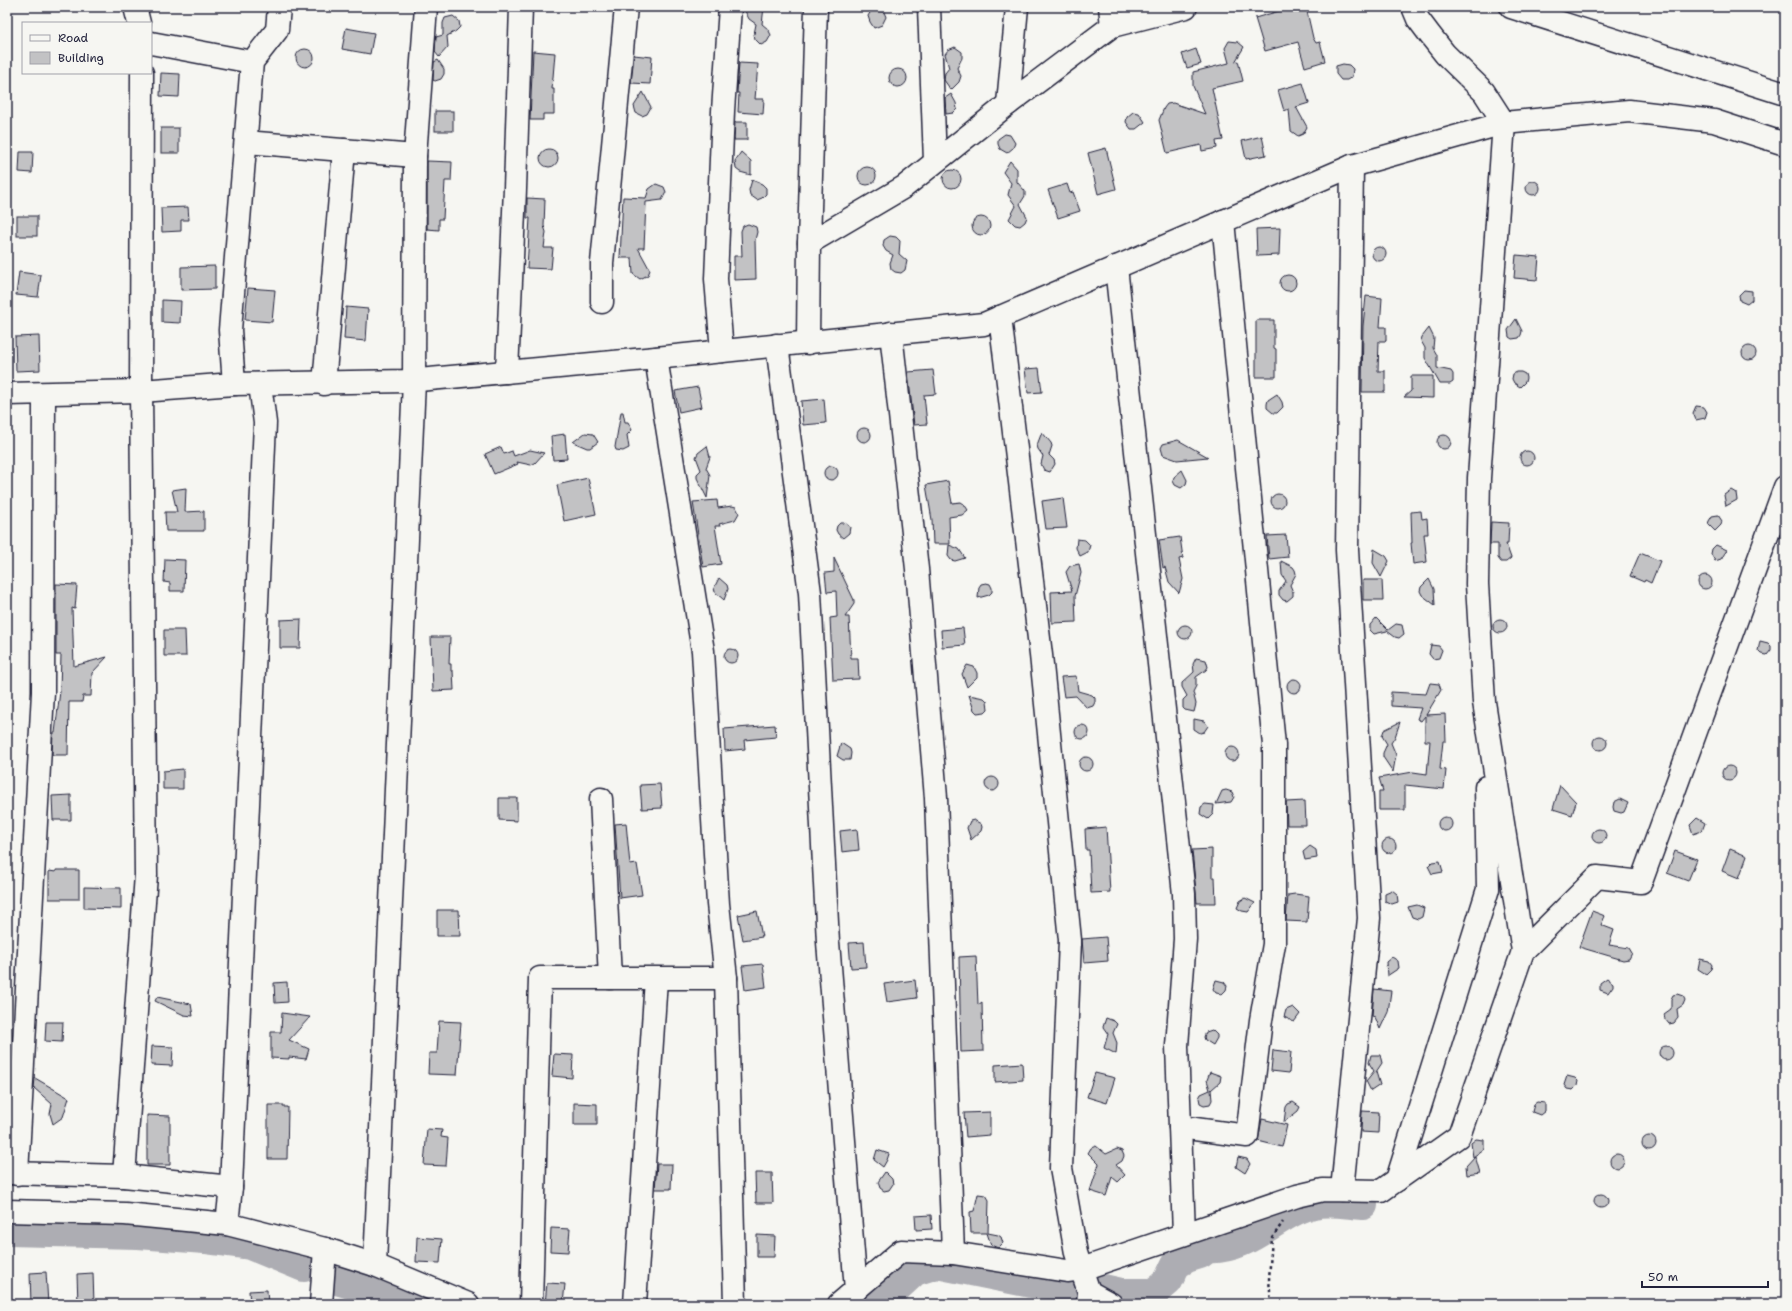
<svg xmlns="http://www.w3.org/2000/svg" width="1792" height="1311" font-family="'Shantell Sans',sans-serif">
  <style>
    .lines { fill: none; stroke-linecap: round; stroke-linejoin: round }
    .river { stroke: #adadb3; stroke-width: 30 }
    .building { fill: #c2c2c4; stroke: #22223b }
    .minor-casing { stroke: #22223b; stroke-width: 25 }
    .path { stroke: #22223b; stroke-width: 2.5; stroke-dasharray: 3 3; stroke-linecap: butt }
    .minor { stroke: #f6f6f2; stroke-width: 22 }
  </style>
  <rect width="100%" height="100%" fill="#f6f6f2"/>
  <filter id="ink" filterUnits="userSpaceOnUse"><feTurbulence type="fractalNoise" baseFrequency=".025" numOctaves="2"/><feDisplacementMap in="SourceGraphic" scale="8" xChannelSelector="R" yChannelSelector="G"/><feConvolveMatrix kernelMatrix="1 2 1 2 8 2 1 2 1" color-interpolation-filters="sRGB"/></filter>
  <g filter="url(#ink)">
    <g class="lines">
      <g class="river">
        <path d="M7,1231L138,1234L205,1239L250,1245L304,1267"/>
        <path d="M333,1279L400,1299L407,1304"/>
        <path d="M1094,1287L1121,1293H1154L1168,1281L1176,1264L1187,1258L1200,1254L1208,1248C1249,1251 1276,1213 1314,1204C1329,1200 1347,1204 1363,1205"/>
        <path d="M879,1304L915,1271L937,1264L1031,1283L1076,1289"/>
      </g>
    </g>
    <g class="building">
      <path d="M743,7H764L762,24L768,29L771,35L767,42L761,45L755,39L754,34L756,24L749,19Z"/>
      <path d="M1293,7H1306L1313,38L1316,43L1320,42L1325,61L1305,67L1298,42L1265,51L1255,18Z"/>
      <path d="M876,9L884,12L886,17L882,25L874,28L870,22L868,16L871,11Z"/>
      <path d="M453,16L459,21L460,27L456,31L447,36L448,47L439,57L435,52L436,37L443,35V23L445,18Z"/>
      <path d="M346,28L374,33L370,54L342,49Z"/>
      <path d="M1229,41L1238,42L1244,47L1235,62L1238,61L1243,81L1212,88L1223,140L1216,141L1217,148L1202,151L1201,145L1167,153L1159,120L1164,108L1167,104L1173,103L1205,114L1193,86V72L1229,63L1225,48Z"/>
      <path d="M955,47L962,52V58L957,68L961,76L959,82L951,90L944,80L945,73L949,68L945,54L948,50Z"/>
      <path d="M1196,49L1201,64L1187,68L1182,54Z"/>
      <circle cx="305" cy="58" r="9"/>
      <path d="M533,51L555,53L552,89H554V114H543V120H530Z"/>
      <path d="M634,55L652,57L650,84L631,83Z"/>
      <path d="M438,60L444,69V74L441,79L435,81L433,80L434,62Z"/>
      <path d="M739,63L758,64L755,99H764L763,114L738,112L739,93H737Z"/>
      <path d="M1343,64L1349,65L1353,69L1352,77L1347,80H1341L1336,74V66Z"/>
      <circle cx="898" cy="78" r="9"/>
      <path d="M161,73L180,74L179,97L160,96Z"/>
      <path d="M1303,83L1309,103L1296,107L1307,127L1303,134L1298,136L1291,131L1289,109L1284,111L1278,90Z"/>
      <path d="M643,92L651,107L647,114L642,116L636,113L634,106Z"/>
      <path d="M951,94L956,103L957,109L953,113L946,114L945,98Z"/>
      <rect x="435" y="111" width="18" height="20"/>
      <path d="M1133,112L1139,113L1145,122L1136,129H1131L1126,122L1127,117Z"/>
      <path d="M735,122H747V140H734Z"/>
      <rect x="161" y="128" width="18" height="25"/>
      <path d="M1005,134L1010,135L1015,143L1013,148L1007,153L1000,149L998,144V139Z"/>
      <path d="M1262,136L1266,155L1246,159L1242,141Z"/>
      <path d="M1106,148L1116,189L1098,194L1088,153Z"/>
      <circle cx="549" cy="158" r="9"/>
      <path d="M20,152H33L32,173L19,172Z"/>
      <path d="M741,152L751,161V175L740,172L736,169L735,161Z"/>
      <path d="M427,161L452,162L451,181H445L443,219H439V230L427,229Z"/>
      <path d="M1010,161L1017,169V182L1025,191V196L1020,204L1027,217L1025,222L1020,226L1015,225L1009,219L1016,206L1008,195L1011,183L1003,172Z"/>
      <circle cx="867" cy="176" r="9"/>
      <circle cx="952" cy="179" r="9"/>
      <path d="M752,180L762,184L766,188V194L762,198L757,200L750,195L749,190Z"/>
      <circle cx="1533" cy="188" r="7"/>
      <path d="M656,184L664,187L666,192L662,200L646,202L644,248H638L650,270L648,275L640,279L633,274L632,258H620L623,197L646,198L649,189Z"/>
      <path d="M1067,184L1070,193L1073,192L1080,211L1058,218L1048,190Z"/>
      <path d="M527,198L545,199L544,226L546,232L544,248H553L551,269L527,268L530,218H527Z"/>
      <path d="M188,207L189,220H181V231L162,232L161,208Z"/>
      <rect x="17" y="216" width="20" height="20"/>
      <circle cx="981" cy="226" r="9"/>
      <path d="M748,224L756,227L757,232L755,240L756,279L734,280V256H742L741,231L743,226Z"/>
      <path d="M1280,228L1279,255L1257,256L1256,229Z"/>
      <path d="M890,236L896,237L900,241L899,254L907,261L905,270L901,273L895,272L891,269L890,263L893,255L886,251L883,246L884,240Z"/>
      <circle cx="1379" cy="254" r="7"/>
      <path d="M1516,255L1539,257L1537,280L1514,278Z"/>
      <path d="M215,266V289L181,290V267Z"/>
      <path d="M19,272L41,275L38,297L16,295Z"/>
      <circle cx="1288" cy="283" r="8"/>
      <path d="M248,288L275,290L272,322L245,320Z"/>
      <path d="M1744,290L1752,291V300L1747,304L1740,301L1739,295Z"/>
      <path d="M1366,296L1382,298L1380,327H1386V341H1379L1378,371H1385V392H1362L1363,326Z"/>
      <path d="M162,300L181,301L180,323L162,322Z"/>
      <path d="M346,307L368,309L366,341L344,339Z"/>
      <path d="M1516,319L1522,331L1521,335L1519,338L1512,339L1509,337L1508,330Z"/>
      <path d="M1256,320H1274V348L1276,349V377H1256Z"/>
      <path d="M1429,328L1434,338L1433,348L1437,355V368L1451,371L1453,374V382L1450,384H1440L1425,358V348L1421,341L1422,337Z"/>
      <path d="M39,336L40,370L16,371L15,337Z"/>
      <circle cx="1749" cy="353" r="7"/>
      <path d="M1039,368L1042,392L1028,393L1025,369Z"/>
      <path d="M933,370L936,394L924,395L927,424L914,425L908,372Z"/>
      <path d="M1517,372H1521L1525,374L1526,378L1525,382L1520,387L1514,383L1512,379L1513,374Z"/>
      <path d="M1411,376H1433V398L1404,397L1411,391Z"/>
      <path d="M698,387L702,407L679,412L675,391Z"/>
      <path d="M1277,394L1282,402L1283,407L1277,413H1273L1267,408V404L1268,400Z"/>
      <path d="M824,399L826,423L803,425L801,401Z"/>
      <path d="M1696,406L1704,407L1707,412L1705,418L1696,420L1693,413Z"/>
      <path d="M621,412H623L625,422H628L632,430L627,435L629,448L623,451L616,450L615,447Z"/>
      <circle cx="864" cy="435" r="7"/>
      <path d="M1042,432L1051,443L1052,446L1049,455L1054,460L1055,464L1050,472L1044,470L1041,464L1043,456L1038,449L1037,445Z"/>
      <path d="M585,433L593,434L598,442L590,448H587L573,442Z"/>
      <path d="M565,434L567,459L553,460L551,436Z"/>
      <circle cx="1444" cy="442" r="7"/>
      <path d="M1178,440L1208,457L1177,460L1163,455L1161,448L1163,444Z"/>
      <path d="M707,446L710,457L706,468L710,475L707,498L697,478V474L701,470L696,457L698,453Z"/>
      <path d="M501,447L504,454L512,451L514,456L530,450L544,453L535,463L531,465L517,462L518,464L494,474L485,454Z"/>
      <circle cx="1527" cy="458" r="7"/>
      <circle cx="831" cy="473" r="7"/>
      <path d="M1182,470L1187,480L1186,484L1181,488L1175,485L1173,481L1174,477Z"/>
      <path d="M588,478L596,514L564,521L557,485Z"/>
      <path d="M948,481L952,503L961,502L964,504L968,510L962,515L949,517L950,544H933L932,520L926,485Z"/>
      <path d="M186,488L185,512L204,511V531H166L165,512H177L172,490Z"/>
      <path d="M1731,490L1736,493L1737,500L1726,506L1724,495Z"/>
      <circle cx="1278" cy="501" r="7"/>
      <path d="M1063,498L1067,528L1046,529L1042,501Z"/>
      <path d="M717,500L718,508L732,506L736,507L739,513L735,520L719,524L720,526H715L721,564L703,567L693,502Z"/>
      <path d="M1421,511L1422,519L1427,518L1428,534H1424L1427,562L1413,564L1411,543H1412L1411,512Z"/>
      <path d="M1718,515L1722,521L1721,525L1715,531L1708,524L1709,521L1712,516Z"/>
      <path d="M1491,522L1509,523L1508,544H1506L1511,558L1506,562H1501L1498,558V544H1490Z"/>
      <path d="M840,523H845L850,527L849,533L843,538L838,534L836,530L837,526Z"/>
      <path d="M1286,535L1288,557L1269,559L1267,536Z"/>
      <path d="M1180,537L1183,558L1179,559L1183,579L1179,593L1169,582L1165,567L1163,568L1159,540Z"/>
      <path d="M1077,539L1085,540L1090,545L1088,552L1080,556L1076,548Z"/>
      <path d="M949,545L959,549L965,558L955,561L951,560L948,556Z"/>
      <path d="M1716,545L1727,550L1721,559L1715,561L1711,554L1712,549Z"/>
      <path d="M1374,549L1386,556L1389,561L1381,577L1373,563Z"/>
      <path d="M1640,553L1660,561L1651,583L1645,580L1644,582L1630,576Z"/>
      <path d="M834,558L854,600V604L845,617H849L851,658H858L859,679L833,680L830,618L837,617L836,591L827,592L825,573L834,572Z"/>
      <path d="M165,559L185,560L184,591H170V583L164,582Z"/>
      <path d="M1281,561L1293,567L1295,570L1296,574L1290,585L1293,592V596L1287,601L1283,600L1279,595V591L1286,581L1282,575Z"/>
      <path d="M1079,564L1081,573L1075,596L1076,622L1052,623L1051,592L1072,591L1066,572L1070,566Z"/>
      <circle cx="1705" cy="582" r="7"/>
      <path d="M719,578L727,585L728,589L724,600L715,592L714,588Z"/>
      <path d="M1429,579L1434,589L1435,605L1422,595L1420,591L1421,587Z"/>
      <path d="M1363,580H1382L1383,600H1363Z"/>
      <path d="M986,583L990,584L992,588V592L989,595L978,598L979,587L981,584Z"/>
      <path d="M56,584L77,585L75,609L72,608L74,666L107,657L92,673L91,696H83L82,702H69L68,755H52L53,733H55L60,691L61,655H56Z"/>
      <path d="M1376,618L1388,630L1396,624L1402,625L1404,634L1399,638L1395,637L1387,631L1374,634L1370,630V625Z"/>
      <path d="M301,619L300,648H280V620Z"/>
      <circle cx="1500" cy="626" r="7"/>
      <circle cx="1185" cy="632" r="7"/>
      <path d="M963,628L965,645L942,647L941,630Z"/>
      <path d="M164,630H185L186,656H164Z"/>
      <path d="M431,637H450L449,664H451V671H453L454,690L433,691Z"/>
      <path d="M1760,641L1768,643L1771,646V650L1767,655L1761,654L1758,651Z"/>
      <path d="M1431,645L1439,646L1442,650L1439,658L1433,659L1429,654Z"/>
      <circle cx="731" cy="656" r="7"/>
      <path d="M1196,658L1206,660L1208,667L1206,670L1196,677V686L1193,692L1196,704L1194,712L1185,710L1183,708V700L1187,696L1182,687V683L1194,672L1193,664Z"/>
      <path d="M967,665L974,667L977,673V677L967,687L962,674Z"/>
      <path d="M1076,676L1078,691L1092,695L1095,698V702L1093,706L1087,708L1076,696L1064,697L1061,677Z"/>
      <circle cx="1294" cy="686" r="7"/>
      <path d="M1430,683L1439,684L1441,690L1426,715L1445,714L1446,741H1443L1440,769L1446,770L1444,789L1405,785V810H1379V791H1383L1379,778L1413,772L1427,774L1430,741H1425V716L1421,721L1417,719L1421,708L1391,706V692L1426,694Z"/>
      <path d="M969,695L984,698L987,701L988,709L985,712L977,713L974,710Z"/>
      <path d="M1194,719L1204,721L1208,726L1204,732L1200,733L1194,729Z"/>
      <path d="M1400,722L1395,737L1391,743L1396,755L1393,772L1383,757V753L1387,744L1382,736L1384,730Z"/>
      <circle cx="1082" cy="732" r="7"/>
      <path d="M775,725L776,737L744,740L745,749L725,751L724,729Z"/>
      <circle cx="1600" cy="743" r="7"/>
      <path d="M841,743L850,749L851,753L850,760H843L837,756Z"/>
      <circle cx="1232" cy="754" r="7"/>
      <circle cx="1086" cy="764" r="7"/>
      <circle cx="1729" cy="773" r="7"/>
      <path d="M183,769V789H163V771Z"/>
      <circle cx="992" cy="784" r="7"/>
      <path d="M660,784L662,808L642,809L640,785Z"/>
      <path d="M1560,785L1576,802L1572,815L1553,809Z"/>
      <path d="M1226,790L1232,792L1234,797L1231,802L1216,804L1222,791Z"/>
      <path d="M71,795V820H53L52,796Z"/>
      <path d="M499,798H517V821L499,820Z"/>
      <path d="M1620,799L1628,803L1624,812L1621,813L1614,811L1613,807L1614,802Z"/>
      <path d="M1305,801L1306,825H1287L1286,802Z"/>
      <path d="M1205,804L1214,805L1213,814L1208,819L1200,814L1201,807Z"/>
      <circle cx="1445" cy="824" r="7"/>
      <path d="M1697,818L1705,823L1702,831L1693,834L1690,825Z"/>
      <path d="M974,820L981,824L982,827L981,831L971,840L967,828L970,821Z"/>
      <path d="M626,823L630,865L637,864L642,895L620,898L615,824Z"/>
      <path d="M1106,827L1110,892L1091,893L1089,850H1086L1085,829Z"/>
      <path d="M857,829L859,850L842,852L840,831Z"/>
      <circle cx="1599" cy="836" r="7"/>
      <circle cx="1389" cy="846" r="7"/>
      <path d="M1310,846L1316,850L1317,858L1305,860L1303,852Z"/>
      <path d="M1212,849V877H1215L1216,903H1197L1192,850Z"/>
      <path d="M1730,849L1747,856L1739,878L1722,871Z"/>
      <path d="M1675,851L1697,859L1688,881L1667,873Z"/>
      <path d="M1440,861L1443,872L1432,874L1428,866L1432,862Z"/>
      <path d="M56,870H79V899H49V871L56,872Z"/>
      <path d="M84,887L121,888V909L84,908Z"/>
      <path d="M1392,890L1397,894L1398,902L1392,904L1385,901V893Z"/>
      <path d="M1295,894L1309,896L1307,922L1286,921L1288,895Z"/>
      <path d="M1245,898L1255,903L1248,912L1242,911L1237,908L1240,901Z"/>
      <path d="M1417,905L1424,908L1422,917L1418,919L1412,917L1408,907Z"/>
      <path d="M437,910H459L460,936H437Z"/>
      <path d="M757,911L762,937L743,940L738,915Z"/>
      <path d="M1592,911L1605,916L1601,925L1614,930L1609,945L1629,948L1632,953L1629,959L1623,960L1579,947Z"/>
      <path d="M1106,937L1108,961L1084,963L1082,939Z"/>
      <path d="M864,942L866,967L851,968L849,943Z"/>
      <path d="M976,956L978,1005L982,1002L983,1051L961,1052L959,957Z"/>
      <path d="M1392,957L1398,961L1399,968L1387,976L1386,962Z"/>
      <path d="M1700,959L1709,961L1712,965L1711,969L1706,974L1698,969Z"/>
      <path d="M763,964L766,987L745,990L742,966Z"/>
      <path d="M1607,978L1613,983V986L1608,993L1600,990V983Z"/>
      <path d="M915,980L917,998L887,1002L884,984Z"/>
      <path d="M1216,980L1224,982L1227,986L1226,990L1222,994L1216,993L1213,989Z"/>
      <path d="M287,982L288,1002L275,1003L274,983Z"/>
      <path d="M1374,989L1391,991L1388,1012L1380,1029L1375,1017L1372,1016Z"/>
      <path d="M1677,994L1683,996L1685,1000L1683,1005L1677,1009L1678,1018L1674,1023L1669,1024L1665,1019L1664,1014L1671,1009V999L1673,995Z"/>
      <path d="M157,997L191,1004L193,1016L184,1015L155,1001Z"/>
      <path d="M1293,1007L1300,1014L1294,1022L1284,1017L1286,1010Z"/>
      <path d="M282,1013L310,1017L289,1040L309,1049L306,1059L289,1057V1059L271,1058V1032H281Z"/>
      <path d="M1106,1018L1114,1021L1117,1024L1113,1033L1117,1043L1116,1054L1104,1048L1108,1034L1103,1027Z"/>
      <path d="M439,1021L461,1022L457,1075L428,1074L429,1053H437Z"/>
      <path d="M46,1022H63L62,1042L45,1041Z"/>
      <path d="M1212,1030L1217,1035V1038L1213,1045L1205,1040L1204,1037L1206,1032Z"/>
      <path d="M152,1046L173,1047L172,1066L151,1065Z"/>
      <circle cx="1666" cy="1053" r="7"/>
      <path d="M1273,1050L1291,1052L1289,1073L1271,1071Z"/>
      <path d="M554,1054L573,1055L572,1078L552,1076Z"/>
      <path d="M1371,1055H1380L1382,1063L1376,1072L1380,1085L1371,1091L1366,1081L1374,1071L1369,1063Z"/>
      <path d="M1022,1063L1023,1080L995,1082V1065Z"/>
      <path d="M1210,1072L1221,1076L1220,1082L1211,1090L1212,1100L1210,1104L1204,1105L1200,1103L1199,1098L1201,1094L1210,1090L1207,1080Z"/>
      <path d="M1095,1073L1115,1078L1107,1103L1087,1097Z"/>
      <path d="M1567,1076L1575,1078L1578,1081L1577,1086L1573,1090L1567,1089L1564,1085Z"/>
      <path d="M35,1078L69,1098L63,1117L53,1124L50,1114L52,1104L34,1088Z"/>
      <path d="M1293,1102L1300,1107L1298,1111L1284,1122L1286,1107L1288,1104Z"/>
      <path d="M1537,1102L1545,1103V1111L1540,1115L1532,1112L1534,1104Z"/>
      <path d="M574,1103L597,1104V1125H574Z"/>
      <path d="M268,1105H284V1107H288L287,1159H268Z"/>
      <path d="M1362,1111L1379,1112L1378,1133L1361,1132Z"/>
      <path d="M990,1112V1135L966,1137L964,1113Z"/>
      <path d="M147,1115L170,1116V1165H147Z"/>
      <path d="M1262,1119L1287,1125L1282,1147L1258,1141Z"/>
      <path d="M427,1129L442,1130L441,1137L448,1138L446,1166L424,1165Z"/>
      <circle cx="1649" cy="1143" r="7"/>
      <path d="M1476,1139L1484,1140V1149L1473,1157L1471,1143Z"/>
      <path d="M1096,1146L1106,1154L1117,1149L1122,1151L1124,1156L1122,1161L1116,1165L1125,1175L1118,1182L1112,1177L1106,1196L1090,1191L1099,1164L1088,1153L1091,1148Z"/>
      <path d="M877,1150L889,1154L887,1160L883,1167L874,1160Z"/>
      <circle cx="1617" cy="1161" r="7"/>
      <path d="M1475,1156L1480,1173L1467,1175L1466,1166Z"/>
      <path d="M1238,1157L1247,1159L1250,1164L1245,1173L1236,1167Z"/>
      <path d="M657,1164H672L671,1189H655Z"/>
      <path d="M885,1172L892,1179L893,1184L889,1190L884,1191L880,1188L878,1182Z"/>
      <path d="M755,1173H772L773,1203H756Z"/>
      <path d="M978,1194L986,1195L989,1200L988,1233L998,1235L1001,1237L1003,1243L998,1248L991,1245L987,1233H971L970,1212L974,1211Z"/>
      <circle cx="1601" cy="1201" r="7"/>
      <path d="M931,1215L932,1229L916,1230L915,1216Z"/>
      <path d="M551,1228L570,1229L568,1252L550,1251Z"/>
      <path d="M757,1235L775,1236L774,1257H757Z"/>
      <path d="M417,1237L442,1239L440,1263L416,1262Z"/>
      <path d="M46,1272L48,1304H31L30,1273Z"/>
      <path d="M93,1273L94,1304H78L77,1274Z"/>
      <path d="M547,1283L565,1284L563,1304H545Z"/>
      <path d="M267,1290L268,1304H250L249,1291Z"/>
    </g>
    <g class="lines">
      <defs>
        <g id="minor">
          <path d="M135,7L139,23"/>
          <path d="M929,7L935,161"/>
          <path d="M1110,7L1112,26"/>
          <path d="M1413,7L1418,19L1430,35L1445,54L1484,92L1504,123L1479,478L1477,584L1484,702L1523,951"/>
          <path d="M1511,7L1785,94"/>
          <path d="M151,43L252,62"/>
          <path d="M1008,104L1017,7"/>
          <path d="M246,142L415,156"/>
          <path d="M809,243L904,187L1008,104L1112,26L1186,7"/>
          <path d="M1116,267L1184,894L1185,939L1177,1046L1184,1234"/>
          <path d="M602,302V263L626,7"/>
          <path d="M1000,317L1041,655L1070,940L1061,1168L1076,1253L1089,1292L1088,1304"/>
          <path d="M891,333L917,569L936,798L953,1253"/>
          <path d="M808,343L809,243L816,7"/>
          <path d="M777,345L810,593L828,942L856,1290"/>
          <path d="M722,351L716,279L723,111L730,7"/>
          <path d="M656,358L703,651L718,904L726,978L735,1304"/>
          <path d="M507,372L515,189L521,7"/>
          <path d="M234,384L230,330L252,62L277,30L279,7"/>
          <path d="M324,384L344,150"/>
          <path d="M7,394L141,391L234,384L408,381L656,358L984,324L1352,166L1504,123L1629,111L1714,121L1785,144"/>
          <path d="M601,799L610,978"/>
          <path d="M1180,1127L1247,1136L1261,1020L1274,944V745L1223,221"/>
          <path d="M7,1173L124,1176L231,1187"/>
          <path d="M17,1174L43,692L44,394"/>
          <path d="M124,1176L146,875L141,391L142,73"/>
          <path d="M1397,1180L1488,889L1486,787"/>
          <path d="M1342,1190L1369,918L1347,550L1352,166"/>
          <path d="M7,1211L125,1214L227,1224L325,1249L375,1265L468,1304"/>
          <path d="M227,1224L231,1187L265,423L260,384"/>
          <path d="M375,1265L414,381L415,156L426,7"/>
          <path d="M1089,1292L1111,1304"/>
          <path d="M321,1304L325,1249"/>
          <path d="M531,1304L540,978H726"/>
          <path d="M635,1304L656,979"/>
          <path d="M839,1304L901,1251L953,1253L1067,1271L1082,1269L1297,1196L1323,1190L1381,1191L1459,1136L1523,951L1597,877L1641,882L1785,487"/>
        </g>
      </defs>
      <use href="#minor" class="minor-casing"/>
      <path class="path" d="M1271,1304L1269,1279L1272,1238L1283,1222"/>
      <use href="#minor" class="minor"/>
    </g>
  </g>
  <rect width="1792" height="1311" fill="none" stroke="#f6f6f2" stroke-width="24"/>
  <rect x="12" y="12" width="1768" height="1287" fill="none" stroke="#22223b" stroke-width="1.5" filter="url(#ink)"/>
  <rect x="22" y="22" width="130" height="52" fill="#f6f6f2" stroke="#a1a1a9"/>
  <rect x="30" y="35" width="20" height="6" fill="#f6f6f2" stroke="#a1a1a9"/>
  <text x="58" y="42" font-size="12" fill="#22223b">Road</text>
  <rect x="30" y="52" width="20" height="12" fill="#c2c2c4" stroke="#a1a1a9"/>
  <text x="58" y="62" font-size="12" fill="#22223b">Building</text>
  <path d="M1642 1281v6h126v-6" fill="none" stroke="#22223b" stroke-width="2"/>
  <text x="1648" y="1281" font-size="12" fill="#22223b" stroke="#f6f6f2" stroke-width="3" paint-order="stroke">50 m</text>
</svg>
